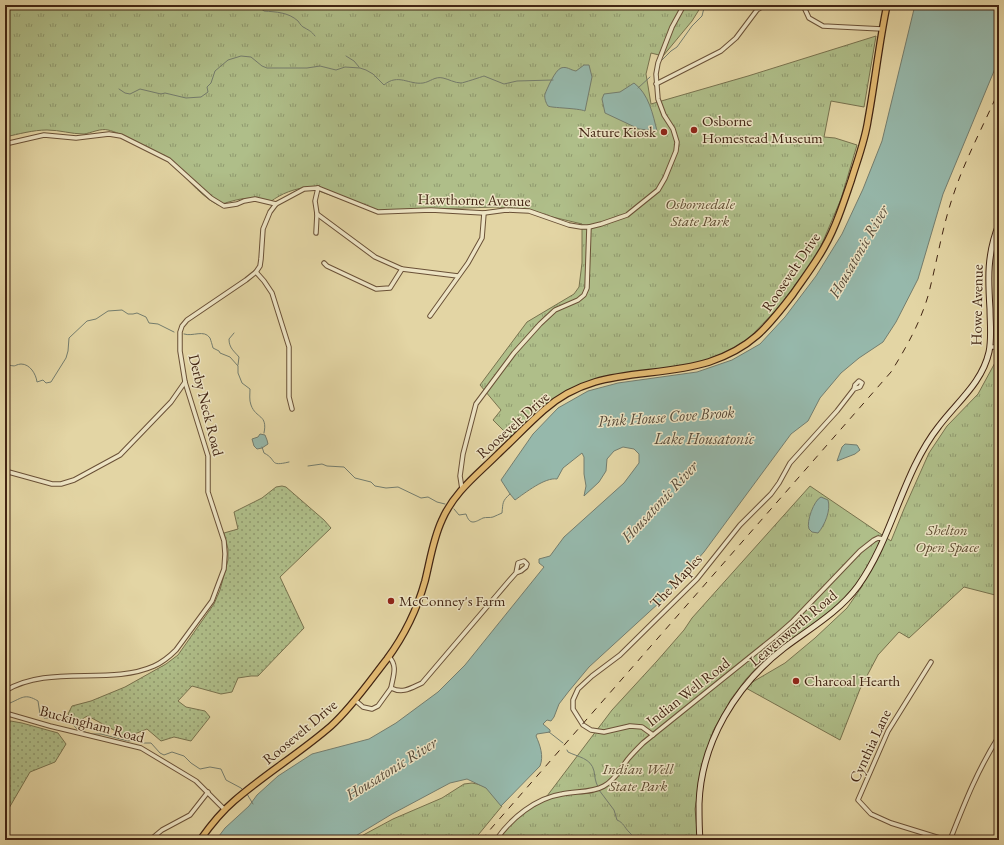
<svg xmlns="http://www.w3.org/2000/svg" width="1004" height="845" font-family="'EB Garamond',serif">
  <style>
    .grass { fill: url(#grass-dots); stroke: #78724e }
    .park { fill: url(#park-tufts); stroke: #78724e }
    .water { fill: #96b8ab; stroke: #747d6e }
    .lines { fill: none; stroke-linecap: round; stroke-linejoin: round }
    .stream { stroke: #747d6e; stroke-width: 1 }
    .street-casing { stroke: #6a5137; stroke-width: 5.5 }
    .secondary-casing { stroke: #422513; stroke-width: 7 }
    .primary-casing { stroke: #422513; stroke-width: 8 }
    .street { stroke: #ede4c4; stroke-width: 3.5 }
    .secondary { stroke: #ede4c4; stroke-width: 5 }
    .primary { stroke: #e2ba72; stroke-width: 5.5 }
    .rail { stroke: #422513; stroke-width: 1; stroke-dasharray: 7 7; stroke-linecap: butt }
    .poi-dot { fill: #8f2418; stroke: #ede4c4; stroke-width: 1.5 }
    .labels { text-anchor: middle; stroke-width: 3; stroke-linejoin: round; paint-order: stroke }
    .poi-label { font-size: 15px; fill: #422513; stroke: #ede4c4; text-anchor: start }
    .street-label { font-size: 15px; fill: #422513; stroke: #ede4c4 }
    .park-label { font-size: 15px; font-style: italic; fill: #5d4b30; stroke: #ede4c4 }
    .water-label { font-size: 16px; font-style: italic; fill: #574a39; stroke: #ede4c4 }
  </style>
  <defs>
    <pattern id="grass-dots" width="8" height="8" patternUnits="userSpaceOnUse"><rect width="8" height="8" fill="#afbe89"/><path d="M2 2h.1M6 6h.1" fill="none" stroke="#909a6f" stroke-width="1.8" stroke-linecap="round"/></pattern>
    <pattern id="park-tufts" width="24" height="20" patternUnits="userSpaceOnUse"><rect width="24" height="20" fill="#afbe89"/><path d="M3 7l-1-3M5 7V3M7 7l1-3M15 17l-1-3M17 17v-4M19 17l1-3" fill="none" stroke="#909a6f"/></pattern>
  </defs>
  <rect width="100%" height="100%" fill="#e3d5a4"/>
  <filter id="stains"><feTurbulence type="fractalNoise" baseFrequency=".005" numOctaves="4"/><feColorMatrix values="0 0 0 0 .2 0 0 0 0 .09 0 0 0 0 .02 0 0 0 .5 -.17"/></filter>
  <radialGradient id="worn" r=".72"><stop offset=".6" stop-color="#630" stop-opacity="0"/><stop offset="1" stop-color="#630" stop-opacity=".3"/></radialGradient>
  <g class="grass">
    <path d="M282,486L286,487L324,520L331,528L280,577L304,628L258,676H251L238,678L232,692L221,694L192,686L178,701L186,707L205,711L210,717L191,741L174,737L161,741L147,729L132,735H123L88,716C83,717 81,722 76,723L73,721L68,714L72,706L91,701L125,687L166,664L178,655L214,604L220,590L228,560V549L224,533L238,529L234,512L262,498L276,487Z"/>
    <path d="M5,720L22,723L58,733L66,744L55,762L30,772L5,815Z"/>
  </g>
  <g class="park">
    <path d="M5,5H702L692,21L663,56L651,53L646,74L651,104L748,76L876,36L864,107L831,101L824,137L835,138L857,145L841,199L818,253L781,305L749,338L725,354L705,362L581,385L567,390L510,437L493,420L501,410L480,385L527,322L574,294L579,287L582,263V224L523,210L496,207L374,211L308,187C294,189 282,193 270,202C247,195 240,199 218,205C197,194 184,173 165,158C156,151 119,132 108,130C101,128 91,133 84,134C71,134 60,130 47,130C33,130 19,134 5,137Z"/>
    <path d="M997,359L999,360V596L964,587L909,638L899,632L878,655L860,689L840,740L744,687L785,663L815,638L847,608L863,585L854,594L792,644L760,664L746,679L731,699L713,731L702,770L695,809L698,840H494L528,807L547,796L612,710L657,661L684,630L692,618L810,486L891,541L904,509L929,453L947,426L978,394Z"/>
    <path d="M472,783C485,785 496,792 501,805L502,806L474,840H354L393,819L442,798L464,784Z"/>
  </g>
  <g class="water">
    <path d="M915,5H999V59L943,194L918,279L896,322L883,342L859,358L841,373L820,398L808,421L791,434L704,552L660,602L589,667L569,691L559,704L554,717L551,721L547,720L543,724L550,730V732L537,734L536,736C540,745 544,756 540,766L501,806L486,788L467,779L450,783L392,814L349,840H216L225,828L249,806L257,795L278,776L312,754L369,739L396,723L438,692L465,665L544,567L539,563V559L550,556L564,537L624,483L639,463V454L634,449L623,447L614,451L607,459L606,471L599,482L584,496L586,486L584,474V457L582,453L563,468L557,479C545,477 525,493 515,500L510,494L501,480L533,434L558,408L588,391L618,383L697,372L732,360L760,344L785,317L816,276L842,234L863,189L882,141Z"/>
    <path d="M584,65H589L592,77L585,111C578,108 551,108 548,106C546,103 544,98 545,94C547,89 555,70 561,68C567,66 570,70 576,71Z"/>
    <path d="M634,83C649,94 653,115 657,131L639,129L605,113L602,99L604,94L620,92Z"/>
    <path d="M260,434L265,435L267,440L268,444L262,448L257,449L254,446L252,439L258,437Z"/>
    <path d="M845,444L857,445L860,450L855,454L837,461L842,447Z"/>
    <path d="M821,497L828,500C831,510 825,525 818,533L812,532L809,529C806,522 814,500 821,497Z"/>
  </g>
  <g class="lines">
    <g class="stream">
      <path d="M239,5L249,6L258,9L259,7L264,11C276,12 288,12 298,21C300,24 302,27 305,28C310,31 311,31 315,36"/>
      <path d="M346,56L354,61L359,67"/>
      <path d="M662,60L671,51L677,47L692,26L702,16L704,8H707L709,5"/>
      <path d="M638,88L650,77"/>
      <path d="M119,89L125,93L130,94L140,89L161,94L165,93L186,98L201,97L208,92L207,87L211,83L215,71L228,60L241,56L251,57L262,66L267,68H307L320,66L336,70L345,67L360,68L366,70L373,74L384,85C398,73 409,85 423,83C430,82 435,76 443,78C448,79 455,83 461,83C463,83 481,77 484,76L504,84L517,81L553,80"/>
      <path d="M234,333L229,339C229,348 234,351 239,357L238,365"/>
      <path d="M184,334C193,337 204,329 210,338C211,341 212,344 213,348L219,351L220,353L230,357L238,366V373L242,383L250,389C250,394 249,400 251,405C256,419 268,414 264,433"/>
      <path d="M5,366L8,365C18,367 13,365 21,364C30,364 36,374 37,382L43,380L46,383L51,382L66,358L68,351L69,338L87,321L96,319L108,311L122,310L128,314H133L137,313L146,317L149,323L158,324L174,332"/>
      <path d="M262,447L264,453C278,460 268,467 289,462"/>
      <path d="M308,466L322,464L327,466L344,467L355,478L371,482L375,486L386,488L398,487L421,498L428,497L437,502L445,504"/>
      <path d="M454,509L459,515L466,514C470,526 475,522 483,518C486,517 490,518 493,517C496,516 499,514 502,513C503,503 502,501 510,494"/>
      <path d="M5,697L6,701L10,703C22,698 25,693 38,701L40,714L44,718H50L56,715"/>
      <path d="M59,715L67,718L78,730L92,734H101L128,741L136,740L143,743H151L160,753L164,755L172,752L184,756L191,763L200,769L210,767L221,769L226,780L241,788L243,790"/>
      <path d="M549,732L563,743"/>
      <path d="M567,750L568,752C578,757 591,758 594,771C595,777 595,781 598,787"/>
      <path d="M599,790L614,810L617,820C624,823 624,827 629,832C632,835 634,837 636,840"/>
      <path d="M247,794L253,804"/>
    </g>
    <defs>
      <g id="street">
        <path d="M803,5L809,18L823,26L882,29"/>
        <path d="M656,84L721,51L736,38L757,10L765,5"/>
        <path d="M5,144L44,135L76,138L109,134L121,136L169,160L211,198L224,206L237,204L244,201L255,199L276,204"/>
        <path d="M317,214L375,257L402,269L458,276"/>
        <path d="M316,233L317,214L315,201L318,188"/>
        <path d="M324,263L327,266L376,289L390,288L402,269"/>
        <path d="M256,272L264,281L272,293L289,347V397L292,409"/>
        <path d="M430,316L468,263L482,238L484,213"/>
        <path d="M990,347H999"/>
        <path d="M5,471L52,484H61L74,480L120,455L171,402L185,382"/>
        <path d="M462,489L460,476L463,454L476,404L514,353L540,324L555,310L578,300L584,295L587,288L589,227"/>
        <path d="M389,657C398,666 393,676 391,688C403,694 411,688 422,683L508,582L516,573L521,571L526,567L527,564L524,561L518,563L516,573"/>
        <path d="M931,662L888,731L858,800L871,814L891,823L946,840"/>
        <path d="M5,691C49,664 109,686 154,666C163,662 170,656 176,650L212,601L224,569L225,554L224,541L208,492V456L185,382L180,351V332L182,326L187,320L246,280L256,272L260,266L261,259L263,229L270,212L276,204L304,189L318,188L378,212L431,210L484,213L506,210L529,211L569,225L581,227H589L601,224L627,215L658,190L665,178L676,151L677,142L673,129L664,115L658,99L656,74L658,63L672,27L684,5"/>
        <path d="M355,700L363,707L372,709L378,706L391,688"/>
        <path d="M5,713L50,726L141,748L196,781L225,810"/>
        <path d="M653,735L642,727L630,726L604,732L591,730L583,725L573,709V700L578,689L592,676L620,655L697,579L740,525L771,494L779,483L790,463L837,411L854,389L860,387L862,383L859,381L855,385L854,389"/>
        <path d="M150,840L162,830L190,815L208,792"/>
        <path d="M496,840C511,818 536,798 562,794C576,791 592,793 604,786C615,780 621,768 628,759C633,753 638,748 643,743L776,636L793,621L860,551L874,540L878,538L884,539"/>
        <path d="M950,840C965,802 977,771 999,736"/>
      </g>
      <path id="secondary" d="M700,840C699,828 699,816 699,804C701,742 736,685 784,648C809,629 839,612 858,586C893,537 902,473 939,426C957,402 982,383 989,352C992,338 990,323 990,309C988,278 987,254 999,224"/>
      <path id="primary" d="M200,840C210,826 221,812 234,801C265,774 300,753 331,726C352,707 369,682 387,659C404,636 417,610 425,581C430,561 433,539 442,520C454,492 477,475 498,454C513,440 528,424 544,410C595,365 651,380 709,362C751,348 767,328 793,294C802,281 811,269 819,256C834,233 842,207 851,181C857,161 865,141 868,120C875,82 879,43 887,5"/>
    </defs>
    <use href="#street" class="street-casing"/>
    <use href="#secondary" class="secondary-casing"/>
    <use href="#primary" class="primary-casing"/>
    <use href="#street" class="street"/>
    <use href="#secondary" class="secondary"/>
    <use href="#primary" class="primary"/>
    <path class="rail" d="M481,840L891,372C906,348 920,323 928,296C937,262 942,228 953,196C965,159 984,125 999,90"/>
  </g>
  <g class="poi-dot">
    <circle cx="694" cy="130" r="4"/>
    <circle cx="664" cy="132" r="4"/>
    <circle cx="391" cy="601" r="4"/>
    <circle cx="796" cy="681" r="4"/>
  </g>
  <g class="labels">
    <g class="poi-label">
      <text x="702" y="126">Osborne<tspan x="702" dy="17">Homestead Museum</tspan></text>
      <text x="656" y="137" text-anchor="end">Nature Kiosk</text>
      <text x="399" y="606">McConney's Farm</text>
      <text x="804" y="686">Charcoal Hearth</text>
    </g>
    <g class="street-label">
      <text transform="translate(474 200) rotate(1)" y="5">Hawthorne Avenue</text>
      <text transform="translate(791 272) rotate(-56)" y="5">Roosevelt Drive</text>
      <text transform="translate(977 305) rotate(-89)" y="5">Howe Avenue</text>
      <text transform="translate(206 405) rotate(76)" y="5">Derby Neck Road</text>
      <text transform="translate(513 425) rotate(-42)" y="5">Roosevelt Drive</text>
      <text transform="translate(676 581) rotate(-47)" y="5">The Maples</text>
      <text transform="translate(793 628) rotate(-40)" y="5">Leavenworth Road</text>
      <text transform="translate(688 692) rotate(-38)" y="5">Indian Well Road</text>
      <text transform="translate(92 724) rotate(15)" y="5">Buckingham Road</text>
      <text transform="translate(300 732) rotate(-40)" y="5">Roosevelt Drive</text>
      <text transform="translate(870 746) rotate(-65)" y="5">Cynthia Lane</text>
    </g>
    <g class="park-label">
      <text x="700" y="209">Osbornedale<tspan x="700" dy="17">State Park</tspan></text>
      <text x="947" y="535">Shelton<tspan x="947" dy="17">Open Space</tspan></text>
      <text x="638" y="774">Indian Well<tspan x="638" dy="17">State Park</tspan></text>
    </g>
    <g class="water-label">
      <text transform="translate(858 251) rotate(-60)" y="6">Housatonic River</text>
      <text transform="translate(666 416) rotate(-4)" y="6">Pink House Cove Brook</text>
      <text x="704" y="444">Lake Housatonic</text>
      <text transform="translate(659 501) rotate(-47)" y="6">Housatonic River</text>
      <text transform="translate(391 768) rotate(-32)" y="6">Housatonic River</text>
    </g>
  </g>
  <rect width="1004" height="845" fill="none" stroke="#e3d5a4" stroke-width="20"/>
  <rect x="6" y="6" width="992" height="833" fill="none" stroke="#422513" stroke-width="2"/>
  <rect x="10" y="10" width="984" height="825" fill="none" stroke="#422513"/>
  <rect width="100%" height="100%" filter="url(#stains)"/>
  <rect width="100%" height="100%" fill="url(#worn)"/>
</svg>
